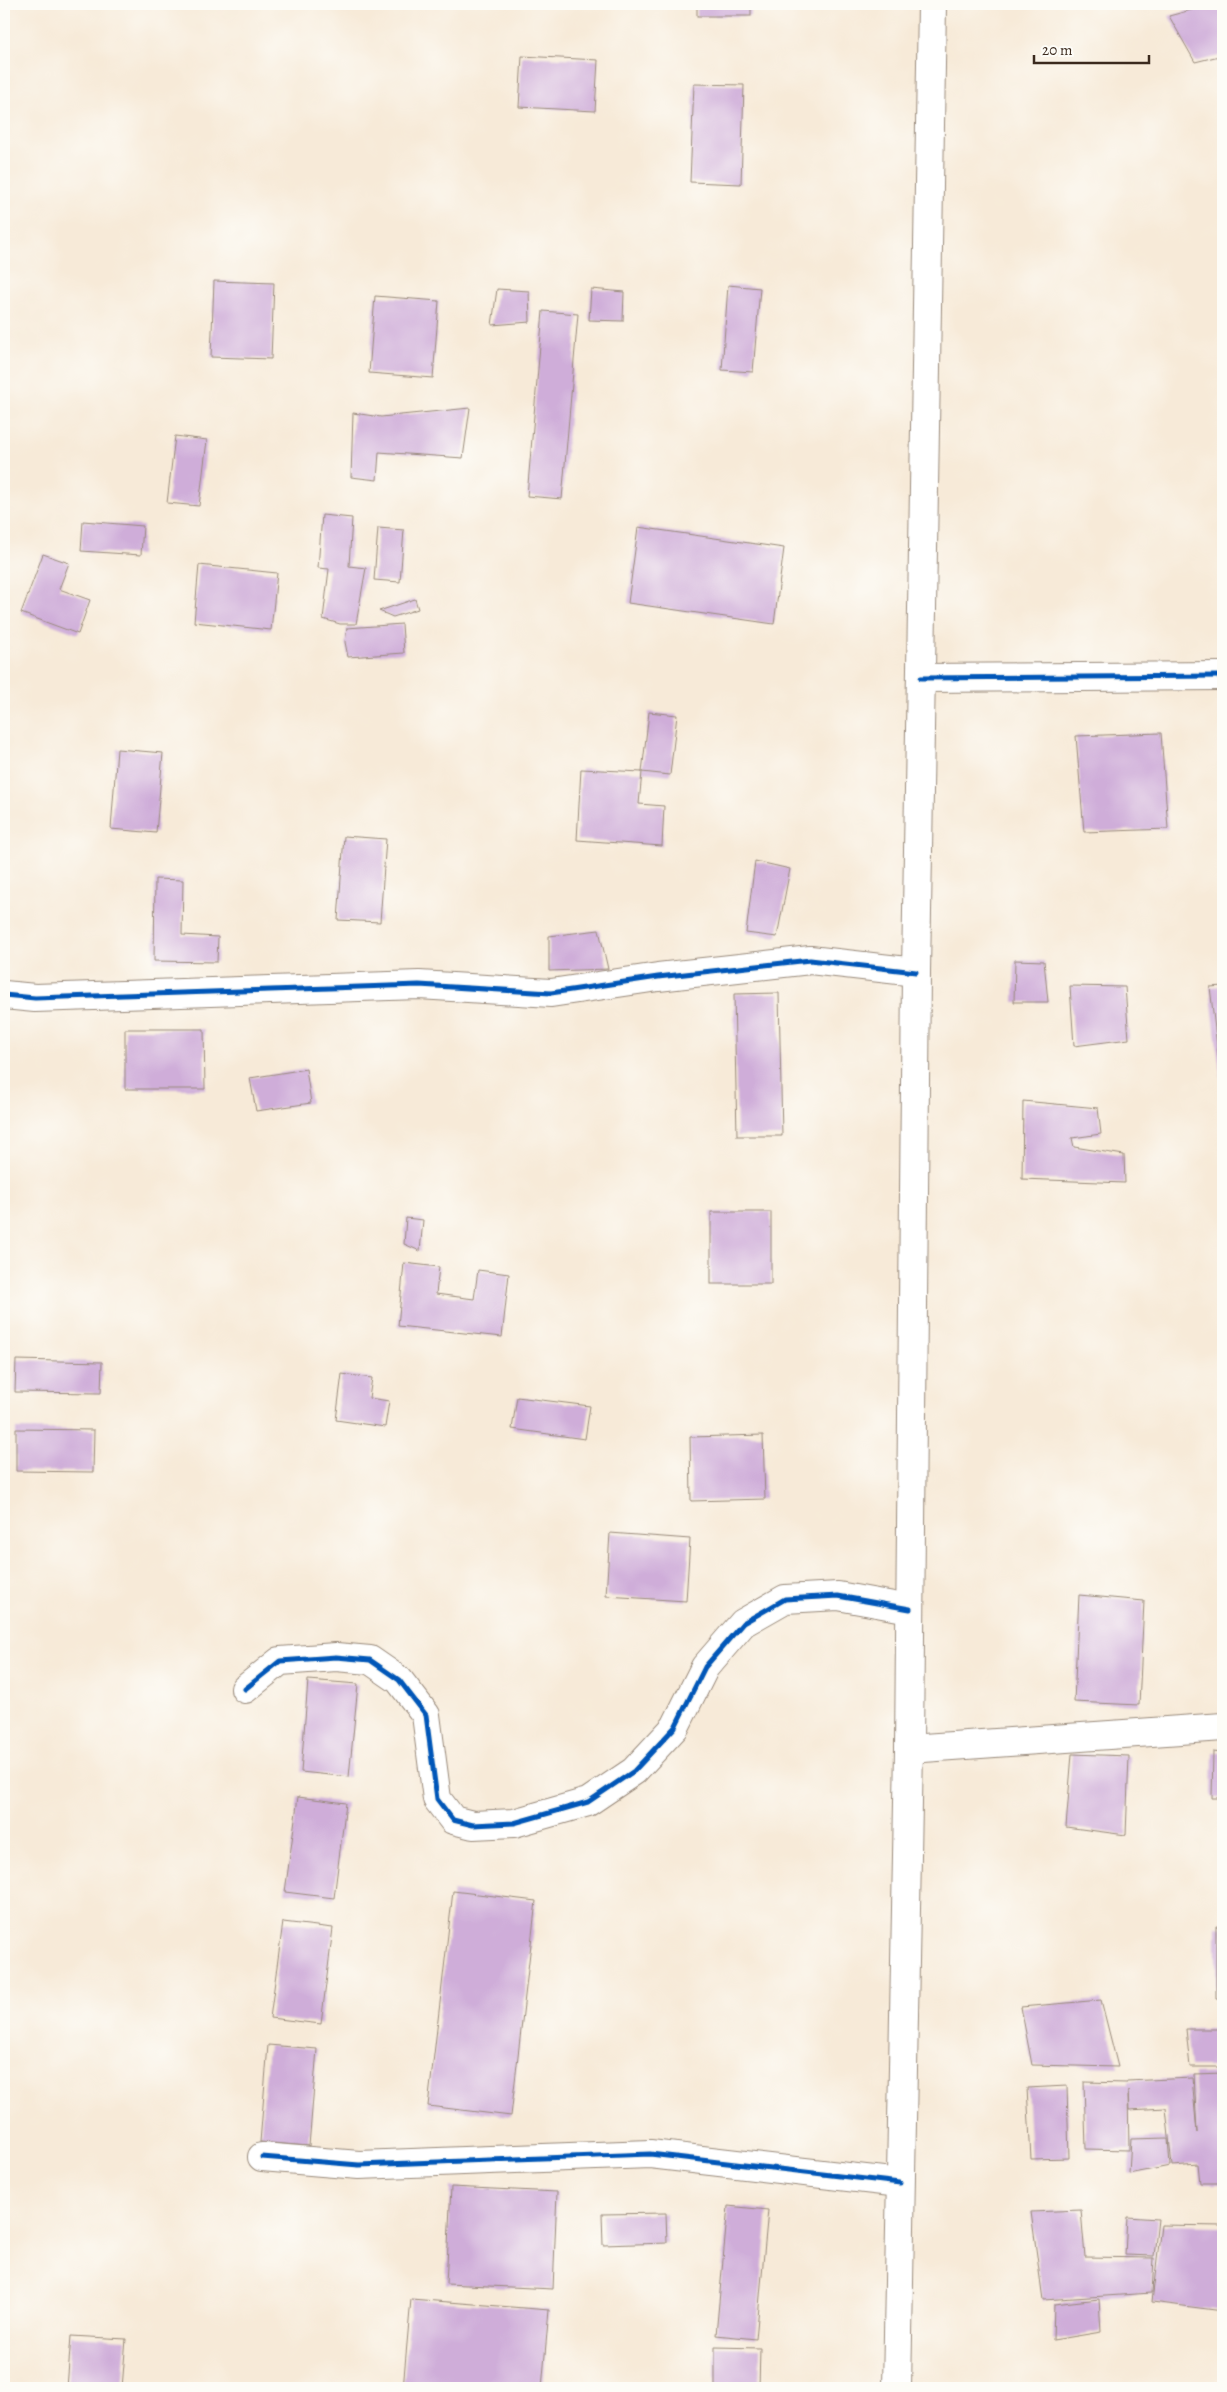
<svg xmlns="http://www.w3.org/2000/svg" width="1227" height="2392" font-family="Alegreya,serif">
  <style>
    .building { fill: #cfadd9 }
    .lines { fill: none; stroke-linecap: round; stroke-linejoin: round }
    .street-casing { stroke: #998a7b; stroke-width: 30 }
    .highway-casing { stroke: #998a7b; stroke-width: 30 }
    .street { stroke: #fff; stroke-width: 28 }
    .highway { stroke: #fff; stroke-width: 28 }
    .cycleway-casing { stroke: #fdfcf7; stroke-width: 8 }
    .cycleway { stroke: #0057b8; stroke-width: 5 }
  </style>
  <rect width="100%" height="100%" fill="#fdfcf7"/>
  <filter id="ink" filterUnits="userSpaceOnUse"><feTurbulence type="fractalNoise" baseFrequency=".02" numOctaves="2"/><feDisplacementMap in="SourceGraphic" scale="10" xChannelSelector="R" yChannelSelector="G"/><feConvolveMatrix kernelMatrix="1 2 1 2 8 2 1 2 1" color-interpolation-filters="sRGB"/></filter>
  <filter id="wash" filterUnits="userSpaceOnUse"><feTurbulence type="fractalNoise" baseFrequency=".0096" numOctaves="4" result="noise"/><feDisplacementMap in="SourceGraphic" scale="20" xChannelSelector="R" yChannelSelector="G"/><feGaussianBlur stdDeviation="1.12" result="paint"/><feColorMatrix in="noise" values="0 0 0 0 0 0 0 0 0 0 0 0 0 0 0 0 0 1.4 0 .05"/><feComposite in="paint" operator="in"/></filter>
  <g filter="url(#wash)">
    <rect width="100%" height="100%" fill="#f7ead8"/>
    <g id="blocks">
      <g class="building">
        <rect x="697" y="4" width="54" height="12"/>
        <path d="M1213,4H1223V55L1195,62L1169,16Z"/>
        <path d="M522,56L598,60L595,111L519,107Z"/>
        <path d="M694,84L744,85L741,184L690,182Z"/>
        <path d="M214,281L274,283L271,359L211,357Z"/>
        <path d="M728,285L760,288L753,372L722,370Z"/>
        <path d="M497,289L529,291L530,322L492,325Z"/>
        <path d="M591,289L624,292L623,321L589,320Z"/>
        <path d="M375,296L439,301L433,378L369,373Z"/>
        <path d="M543,311L578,314L562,499L527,496Z"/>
        <path d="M470,408L463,458L379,452L377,480L351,477L353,413L381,417Z"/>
        <path d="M175,436L207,440L199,506L167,503Z"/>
        <path d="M322,515L352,518L349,566L366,568L356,624H340L323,619L329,569L318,568Z"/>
        <path d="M83,521L143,526L141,555L81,551Z"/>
        <path d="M638,527L784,548L774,624L628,603Z"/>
        <path d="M378,528L404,530L400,582L374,580Z"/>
        <path d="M43,554L69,563L59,589L90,600L78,634L21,613Z"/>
        <path d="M199,565L277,573L271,630L194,622Z"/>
        <path d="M415,599L418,609L393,617L379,611Z"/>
        <path d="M402,624L404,653L348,657L345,642L347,628Z"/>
        <path d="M649,712L677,715L670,775L642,772L639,804L664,806L662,846L577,840L581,769L642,772Z"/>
        <path d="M1161,733L1168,829L1084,832L1076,736Z"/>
        <path d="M117,749L163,753L156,833L111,829Z"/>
        <path d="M344,836L386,839L380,922L338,920Z"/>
        <path d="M755,861L790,869L777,937L746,933Z"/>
        <path d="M155,879L183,880L182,935L218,937L217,962L154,961Z"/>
        <path d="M599,930L608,969L549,971V936Z"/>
        <path d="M1015,960L1044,961L1048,1002H1014Z"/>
        <path d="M1070,986L1125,987L1129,1039L1074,1046Z"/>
        <path d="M1223,986V1080H1221L1210,987Z"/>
        <path d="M779,993L782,1136H737L734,994Z"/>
        <path d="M125,1029H204L205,1089H125Z"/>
        <path d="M306,1069L311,1103L256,1111L250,1078Z"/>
        <path d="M1023,1101L1098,1108L1101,1134L1072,1138L1074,1147L1124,1155L1125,1183L1022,1179Z"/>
        <rect x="711" y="1212" width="60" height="72"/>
        <path d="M406,1218L423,1220L420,1251L404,1244Z"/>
        <path d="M404,1263L439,1267L436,1294L474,1299L478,1270L509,1274L502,1337L398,1326Z"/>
        <path d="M16,1360L102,1362L101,1393L15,1392Z"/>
        <path d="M342,1374L372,1378L369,1398L389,1401L385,1427L336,1420Z"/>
        <path d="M517,1397L590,1406L585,1439L512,1429Z"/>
        <path d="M16,1429L94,1430L93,1472L16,1471Z"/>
        <path d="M763,1435L765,1499L691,1501L690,1437Z"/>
        <path d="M610,1533L690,1539L686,1601L606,1596Z"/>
        <path d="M1079,1595L1144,1601L1139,1705L1074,1702Z"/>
        <path d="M308,1680L358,1684L349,1777L301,1772Z"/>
        <path d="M1213,1752L1223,1753V1798H1212Z"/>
        <path d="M1072,1754L1129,1756L1126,1835L1066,1827Z"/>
        <path d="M298,1797L346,1803L334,1898L285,1892Z"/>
        <path d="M453,1891L536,1901L511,2116L428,2106Z"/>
        <path d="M283,1922L333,1928L321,2024L270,2018Z"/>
        <path d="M1216,1926L1223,1927V2000L1216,1999Z"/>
        <path d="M1101,2000L1118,2067L1032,2065L1021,2007Z"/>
        <path d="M1186,2029H1223V2067H1190Z"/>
        <path d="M268,2045L317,2049L309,2146L260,2142Z"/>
        <path d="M1223,2073V2183H1200L1198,2164L1172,2166L1166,2108L1129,2110L1128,2090L1129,2150L1086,2149L1084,2082L1127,2083V2081L1192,2078L1197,2133L1194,2074Z"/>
        <path d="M1067,2086L1069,2158L1031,2159L1027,2088Z"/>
        <path d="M1168,2138L1170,2166L1129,2174L1131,2139Z"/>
        <path d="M451,2187L557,2192L553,2289L446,2284Z"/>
        <path d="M728,2206L768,2210L756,2339L716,2335Z"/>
        <path d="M1081,2210L1085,2257L1154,2258L1152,2293L1043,2300L1031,2212Z"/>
        <path d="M666,2213L667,2243L603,2245L602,2214Z"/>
        <path d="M1127,2217L1158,2219L1154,2256L1125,2255Z"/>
        <path d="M1161,2225L1223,2226V2311L1152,2302Z"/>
        <path d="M411,2299L549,2310L542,2388H403Z"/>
        <path d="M1099,2299L1101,2332L1053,2340L1054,2304Z"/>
        <path d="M71,2336L126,2339L122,2388H67Z"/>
        <path d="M715,2347L760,2348L759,2388H715Z"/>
      </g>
    </g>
  </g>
  <g filter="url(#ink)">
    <use href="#blocks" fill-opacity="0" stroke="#998a7b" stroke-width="1"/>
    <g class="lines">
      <defs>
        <g id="street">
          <path d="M921,678L1223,676"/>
          <path d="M4,995L35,998L419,985L551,993L658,977L810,960L916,972"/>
          <path d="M245,1689L280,1661L336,1657L370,1660L399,1680L426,1715L437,1799L453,1820L473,1825L514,1823L588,1802L634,1771L675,1727L705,1667L743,1623L785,1599L838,1596L910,1609"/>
          <path d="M909,1749L1223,1727"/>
          <path d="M262,2157L359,2165L650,2154L900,2183"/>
        </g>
        <path id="highway" d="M897,2388L909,1749L916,972L932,4"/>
      </defs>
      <use href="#street" class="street-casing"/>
      <use href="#highway" class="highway-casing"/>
      <use href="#street" class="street"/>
      <use href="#highway" class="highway"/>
      <defs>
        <g id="cycleway">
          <path d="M921,678L1223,676"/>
          <path d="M4,995L35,998L419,985L551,993L658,977L810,960L916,972"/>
          <path d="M245,1689L280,1661L336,1657L370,1660L399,1680L426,1715L437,1799L453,1820L473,1825L514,1823L588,1802L634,1771L675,1727L705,1667L743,1623L785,1599L838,1596L910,1609"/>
          <path d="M262,2157L359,2165L650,2154L900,2183"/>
        </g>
      </defs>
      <use href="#cycleway" class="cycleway-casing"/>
      <use href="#cycleway" class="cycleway"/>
    </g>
  </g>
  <rect width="1227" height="2392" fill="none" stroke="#fdfcf7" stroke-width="20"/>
  <path d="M1034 55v8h115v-8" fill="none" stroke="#3b2a1e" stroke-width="2.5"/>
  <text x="1042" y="55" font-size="15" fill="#3b2a1e" stroke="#fdfcf7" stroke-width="4" paint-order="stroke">20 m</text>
</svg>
